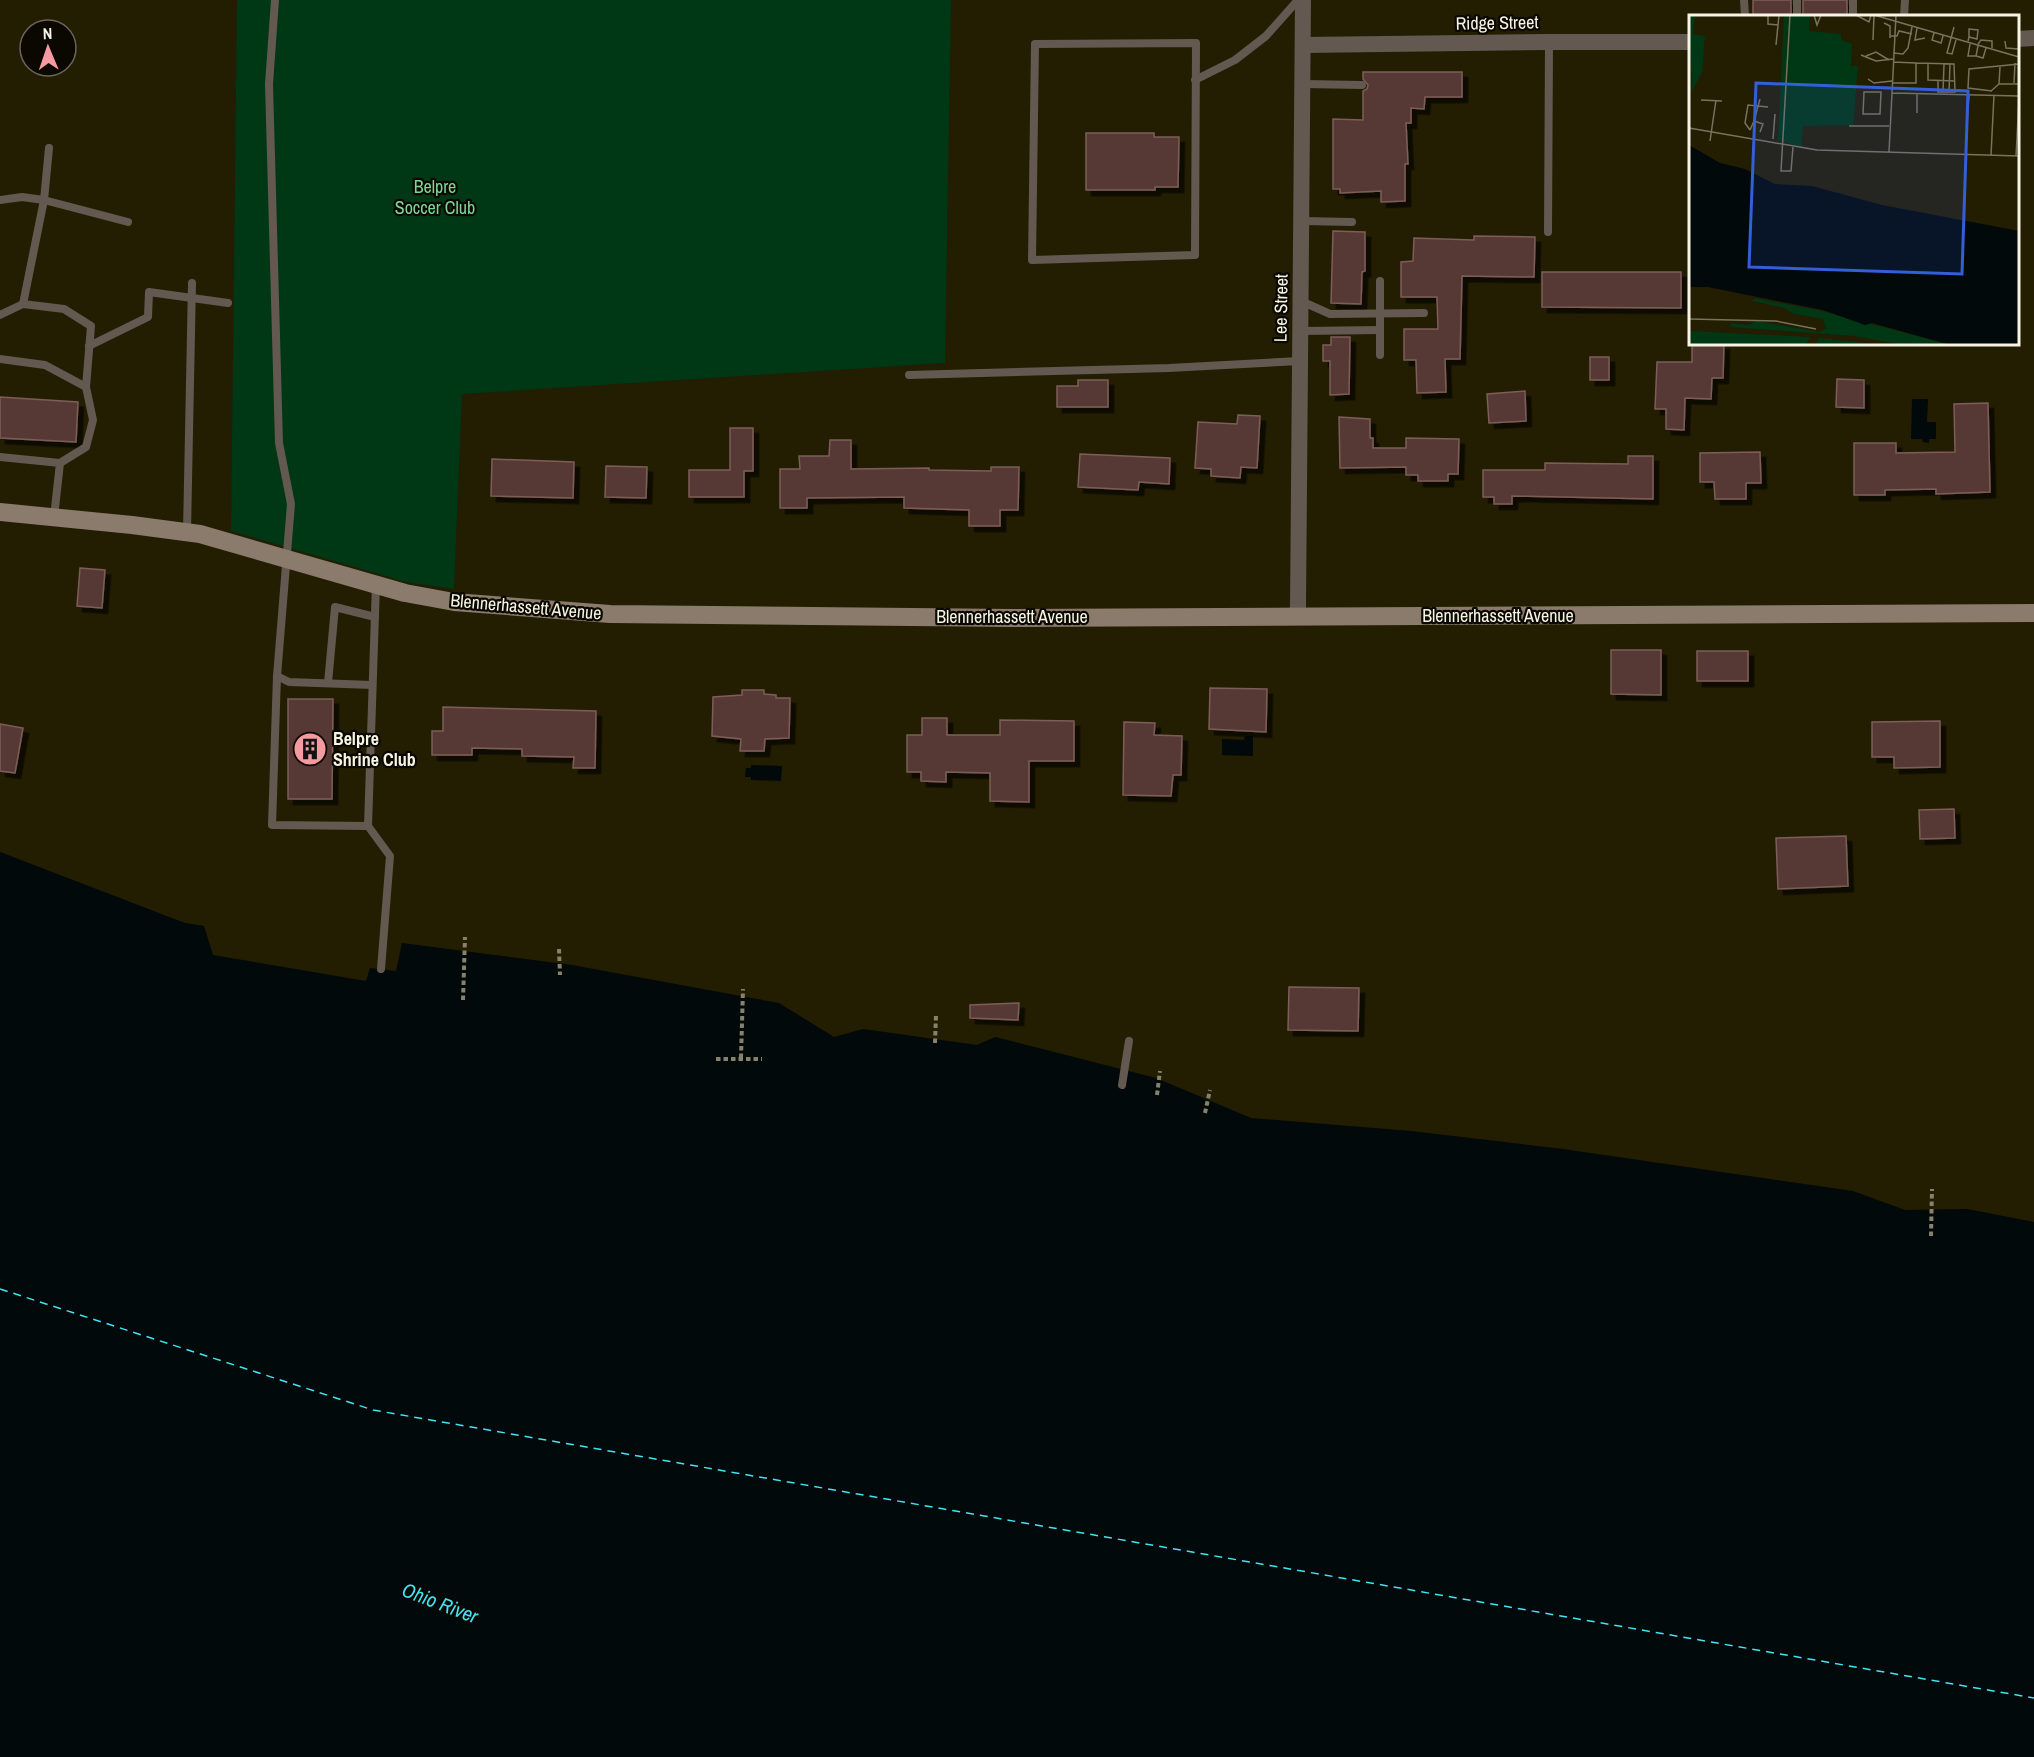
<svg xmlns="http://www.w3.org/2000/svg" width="2034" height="1757" font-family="'Archivo Narrow',sans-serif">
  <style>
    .green { fill: #003715 }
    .water { fill: #01090a }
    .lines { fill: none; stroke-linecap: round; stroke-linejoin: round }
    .ferry { stroke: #42e4f1; stroke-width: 1.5; stroke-dasharray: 8 6; stroke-linecap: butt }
    .building { fill: #573935; stroke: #7d5d58; stroke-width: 1.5; filter: url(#shadow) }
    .path { stroke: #87826c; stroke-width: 4; stroke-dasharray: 4.5 3; stroke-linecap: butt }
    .lane { stroke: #635950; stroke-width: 8 }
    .street { stroke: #635950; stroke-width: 16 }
    .secondary { stroke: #8b7b6c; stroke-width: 18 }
    .labels { text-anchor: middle; stroke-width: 4.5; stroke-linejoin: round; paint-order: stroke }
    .street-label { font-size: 18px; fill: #f8f4e4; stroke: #0a0801 }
    .park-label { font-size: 18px; fill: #7dd894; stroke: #0a0801 }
    .poi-label { font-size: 18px; font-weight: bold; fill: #f8f4e4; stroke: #0a0801; text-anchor: start }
    .water-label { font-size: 20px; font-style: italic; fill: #42e4f1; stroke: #0a0801 }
    .inset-river { fill: none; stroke: #01090a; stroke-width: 3 }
    .inset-road { fill: none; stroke: #78735c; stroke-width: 1.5 }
    .view { fill: #335fd9; fill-opacity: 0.15; stroke: #335fd9; stroke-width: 3 }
    .inset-edge { fill: none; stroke: #f8f4e4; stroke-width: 3 }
  </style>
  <defs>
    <filter id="shadow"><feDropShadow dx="5.5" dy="5.5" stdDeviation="0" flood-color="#0009"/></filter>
  </defs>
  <rect width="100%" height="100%" fill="#231d02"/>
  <path class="green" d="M237,0H951L945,363L462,394L454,589L406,582L231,531Z"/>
  <g class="water">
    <path d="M1912,399H1928L1927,422H1936V439H1929V443L1923,442L1922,439H1911Z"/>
    <path d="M1245,736H1253V756L1222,755V739L1244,740Z"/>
    <path d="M751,765L782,766L781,781L751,780V777H745L746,768H751Z"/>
    <path d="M0,852L185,923L204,926L213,955L366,981L370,968L396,971L402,943L572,965L779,1003L834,1037L863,1029L977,1045L995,1037L1156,1078L1251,1118L1411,1131L1563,1149L1853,1191L1905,1210L1967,1209L2034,1222V1757H0Z"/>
  </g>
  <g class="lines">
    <path class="ferry" d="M0,1289L373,1410L2034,1698"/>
  </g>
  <g class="building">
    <rect x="1753" y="0" width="38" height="16"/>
    <path d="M1803,0H1847V15L1803,16Z"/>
    <path d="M1363,72H1462V97H1425L1424,109L1411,108V123H1406L1408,164H1405V201L1381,202V191L1340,193V189H1333V119L1363,120V91L1367,89L1368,85L1363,79Z"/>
    <path d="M1086,133H1154V137H1179L1178,187H1155V190H1086Z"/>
    <path d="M1333,231L1365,232V271L1362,272L1361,304L1331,303Z"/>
    <path d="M1474,236L1535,237L1534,277L1462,276L1460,359H1445L1446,392L1417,393L1416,360H1404V329H1438L1437,297H1401V262L1413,261L1414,238L1474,240Z"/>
    <path d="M1542,272H1681V308L1542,307Z"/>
    <path d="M1331,337H1350L1349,394L1330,395V361H1323V345H1331Z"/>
    <path d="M1692,344H1724L1723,378H1712L1711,399L1685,398L1684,430L1666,429V409H1655L1657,362H1692Z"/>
    <rect x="1590" y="357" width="19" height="23"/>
    <path d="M1837,379L1864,380V408L1836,407Z"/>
    <path d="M1078,380H1108V407H1057V386H1078Z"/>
    <path d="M1525,391L1526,421L1489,423L1487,394Z"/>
    <path d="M0,397L78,402L76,442L0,438Z"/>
    <path d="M1988,403L1990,492L1936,494V489L1885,490V495H1854V443H1896V453L1955,452L1954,404Z"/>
    <path d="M1238,415L1260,416L1257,468L1241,467L1240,478L1211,476V469L1195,468L1198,422L1237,424Z"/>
    <path d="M1339,417L1370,419V438H1373V448H1406V438L1459,439L1458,474H1448V481H1418V475H1406V467L1340,468Z"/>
    <path d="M730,428H753V471H744V497H689V470H730Z"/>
    <path d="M830,440H851V469L929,468V470L991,471V467H1019L1018,510H1000V526H969V510L904,508V497L807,498V508H780V469H800L799,456H829Z"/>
    <path d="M1760,452L1761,483H1746V499H1715L1714,482H1700V453Z"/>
    <path d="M1080,454L1170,458L1169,484L1139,482L1138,490L1078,487Z"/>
    <path d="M1628,456H1653V499L1512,496V504H1494V497H1483V470H1545V463L1628,464Z"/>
    <path d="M492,459L574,462L573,498L491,496Z"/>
    <path d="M606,466L647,467L646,498L605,497Z"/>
    <path d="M80,568L105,570L102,608L77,606Z"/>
    <path d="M1611,650H1661V695L1611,694Z"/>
    <rect x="1697" y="651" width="51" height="30"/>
    <path d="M1210,688L1267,689L1266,732L1209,729Z"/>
    <path d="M742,690H764V694L776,695V698H790L789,738L765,739L764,751H740L741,739L712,736L713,697L742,695Z"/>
    <path d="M288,699H333L332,799H288Z"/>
    <path d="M443,707L596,711L595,768H573L574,757L522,756V749L472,748V755H432V731H443Z"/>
    <path d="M922,718H947V735H1000V720L1074,721V761H1029V802L990,801V773L946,772V782L921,781V772H907V735H922Z"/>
    <path d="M1940,721V767L1894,768V757H1872V722Z"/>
    <path d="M1124,722L1155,723L1154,735L1182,736L1181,775H1173L1171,796L1123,795Z"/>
    <path d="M0,724L23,728L15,773L0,771Z"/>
    <path d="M1954,809L1955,838L1920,839L1919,810Z"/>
    <path d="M1846,836L1848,886L1778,889L1776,838Z"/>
    <path d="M1289,987L1359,988L1358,1031L1288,1030Z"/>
    <path d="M1019,1003L1018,1020L970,1018V1005Z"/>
  </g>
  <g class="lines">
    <g class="path">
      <path d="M559,949L560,975"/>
      <path d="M463,1000L465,937"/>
      <path d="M935,1043L936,1015"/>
      <path d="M741,1058L743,989"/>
      <path d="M716,1059H762"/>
      <path d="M1157,1095L1160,1071"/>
      <path d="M1205,1113L1210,1090"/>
      <path d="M1931,1236L1932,1189"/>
    </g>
    <g class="lane">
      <path d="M275,0L269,84L279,443L291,504L277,676L272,825L368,826L376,584"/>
      <path d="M1744,0L1745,16"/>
      <path d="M1797,0V16"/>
      <path d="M1853,0V16"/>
      <path d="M1904,16L1905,0"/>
      <path d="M1196,43L1195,255L1032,260L1035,44Z"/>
      <path d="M1195,80L1235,60L1266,36L1298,0"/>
      <path d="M1303,84L1362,85"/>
      <path d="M0,200L22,197L44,200L128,222"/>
      <path d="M1302,221L1352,222"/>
      <path d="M1548,232L1549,42"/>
      <path d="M1301,301L1330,314L1424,313"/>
      <path d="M23,304L64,309L91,326L86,387"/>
      <path d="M0,315L23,304L44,200L49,148"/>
      <path d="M1301,331L1380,330"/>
      <path d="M89,346L148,317L149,292L228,303"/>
      <path d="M1380,355V281"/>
      <path d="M0,359L45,365L86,387L93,420L86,447L60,463"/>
      <path d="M909,375L1169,368L1300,361"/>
      <path d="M0,457L60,463L54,517"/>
      <path d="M187,532L192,283"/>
      <path d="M277,676L289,682L372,685"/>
      <path d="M328,683L335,607L375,617"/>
      <path d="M368,826L390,856L381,969"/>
      <path d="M1122,1085L1129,1041"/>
    </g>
    <g class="street">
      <path d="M2018,39L2034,38"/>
      <path d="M1303,45L1549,42H1690"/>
      <path d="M1296,616L1298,607L1303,0"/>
    </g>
    <path class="secondary" d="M0,512L132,525L200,534L405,593L454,602L610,614L1012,618L2034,613"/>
  </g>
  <defs>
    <symbol id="building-disc" viewBox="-11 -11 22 22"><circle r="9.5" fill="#f49aa0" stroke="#0a0801"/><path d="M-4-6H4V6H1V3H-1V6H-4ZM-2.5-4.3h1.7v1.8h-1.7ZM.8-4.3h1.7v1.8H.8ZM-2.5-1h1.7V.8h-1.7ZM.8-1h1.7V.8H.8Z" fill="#111"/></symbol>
  </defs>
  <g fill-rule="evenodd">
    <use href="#building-disc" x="291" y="730" width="38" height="38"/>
  </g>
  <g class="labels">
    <g class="street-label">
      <text transform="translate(1497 23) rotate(-1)" y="6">Ridge Street</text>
      <text transform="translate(1281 308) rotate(-89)" y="6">Lee Street</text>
      <text transform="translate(526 607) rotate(5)" y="6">Blennerhassett Avenue</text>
      <text x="1498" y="622">Blennerhassett Avenue</text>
      <text x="1012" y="623">Blennerhassett Avenue</text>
    </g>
    <g class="park-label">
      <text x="435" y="193">Belpre<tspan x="435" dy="21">Soccer Club</tspan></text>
    </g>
    <g class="poi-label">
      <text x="333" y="745">Belpre<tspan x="333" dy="21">Shrine Club</tspan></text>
    </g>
    <g class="water-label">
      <text transform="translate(440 1603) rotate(21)" y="7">Ohio River</text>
    </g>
  </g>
  <g transform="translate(1689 15)">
    <rect width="330" height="330" fill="#231d02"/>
    <path d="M0,0H6L4,19L16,21L13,57L3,77ZM95,0H121L120,16L152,19V25L163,29L162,51H169L164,110L114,111L112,132L89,125ZM65,283L133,296L262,330H216L165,321L41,312L42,308L59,310L68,306L131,317L137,313L134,304L105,299L96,293L63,286ZM0,316L121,322L117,330H0ZM130,323L174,328L183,330H126Z" fill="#003715"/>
    <path d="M0,130L31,148L56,154L86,169L123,171L193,190L330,216V330H262L183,308L176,310L134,295L19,272H0Z" fill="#01090a"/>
    <path class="inset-river" d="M0,181L100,217L330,265"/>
    <path class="inset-road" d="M79,0V9L89,10L90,0M101,0L92,156H102L104,132M125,0L128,10L132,0M167,0L180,7L182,0M185,0L330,42M239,0H269M195,8L201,11V23M265,12L258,38L263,39L267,25M228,13L226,25L236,23M245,18L243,25L252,28L254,21M201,21H208L210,16L223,19M184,25L185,0M279,26L280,22L288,24L289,15L280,14V22M316,26L317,33L330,34M281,29L279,41H287M289,29L292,25L303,26V33M87,30L89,10M289,31L287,41L294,43L297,33M204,38L214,39L219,33L223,12M172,40L187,46L204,44M177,41L187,37L200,45M227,48L265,49L266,77H249V66M239,48V65L265,66M179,64L185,68L203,66M203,68H227V48L204,47M325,68L326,48M310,69H330M302,76L310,69L311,52M303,76L279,73L280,54L330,49M175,77H192L191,99H174ZM254,77L255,49M260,77L261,49M203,78L330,81M12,85L33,86M228,98V79M65,106L71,84M278,108L280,80M160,111H200M0,113L128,135L330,141M61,115L56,108L59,90L79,92M61,115L65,106L74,109L71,117M84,124L86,99M21,126L27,85M200,137L207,0M302,140L305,80M327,141L330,84M0,304L87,306L127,314"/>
    <path class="view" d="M67,68L279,76L273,259L60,252Z"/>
    <rect width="330" height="330" class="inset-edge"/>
  </g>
  <g transform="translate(48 48) rotate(358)"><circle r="28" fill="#0a0801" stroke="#69665c" stroke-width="1.5"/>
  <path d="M0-4.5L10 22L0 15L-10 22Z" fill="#f49aa0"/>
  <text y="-9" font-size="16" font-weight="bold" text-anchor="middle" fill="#f8f4e4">N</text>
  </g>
</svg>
